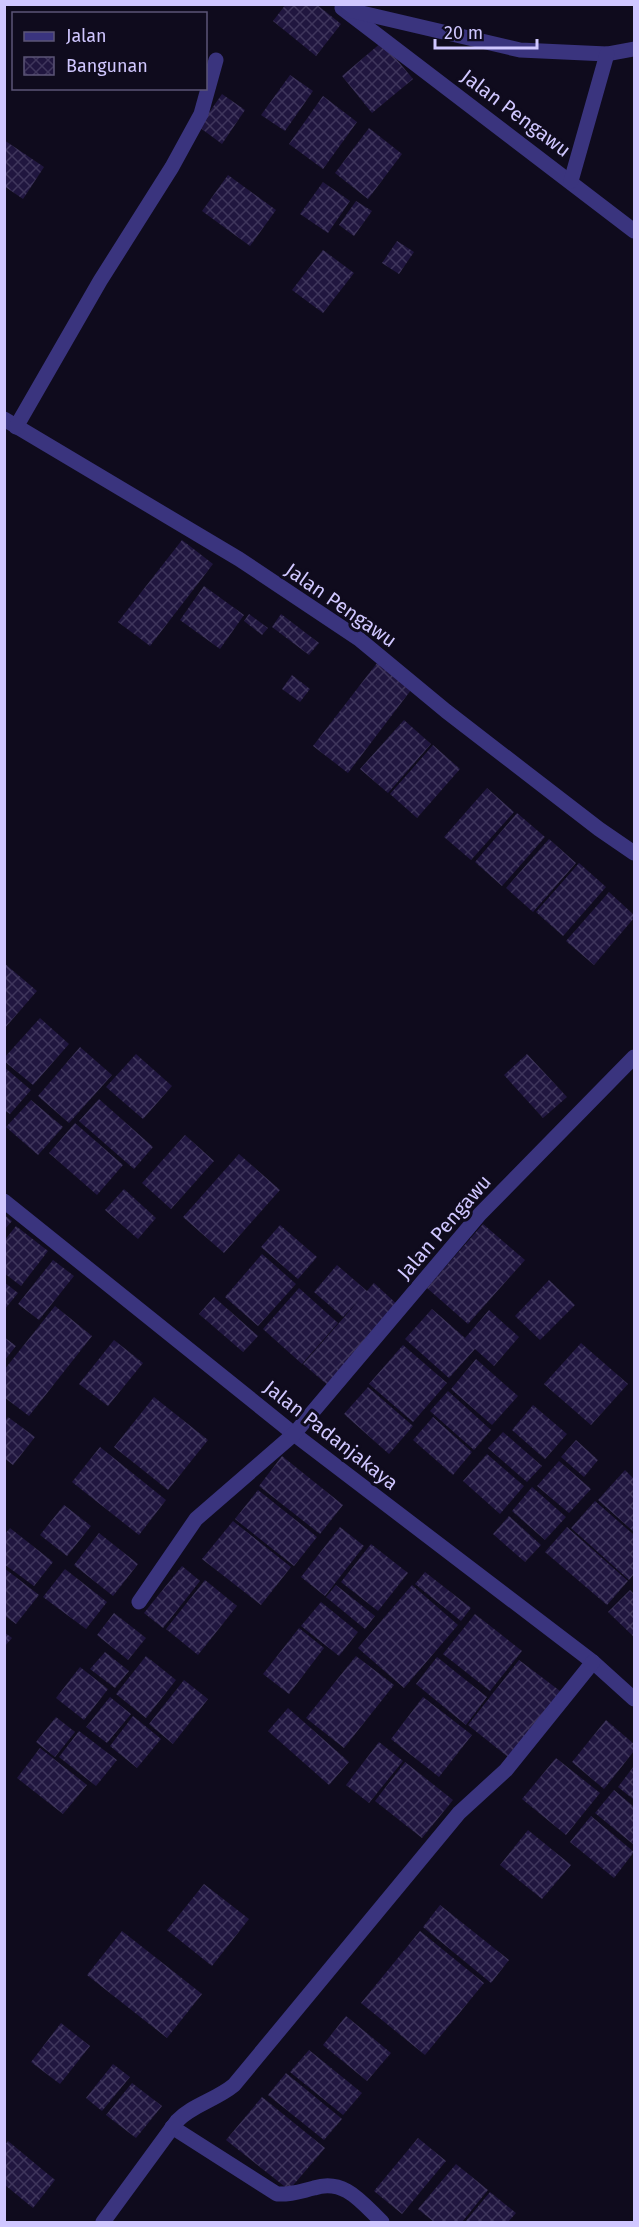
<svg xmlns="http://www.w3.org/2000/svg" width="639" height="2227" font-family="'Fira Sans',sans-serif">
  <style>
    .building { fill: url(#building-cross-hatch) }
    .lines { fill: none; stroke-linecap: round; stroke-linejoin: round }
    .minor { stroke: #3a347e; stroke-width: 15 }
    .labels { text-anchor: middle; stroke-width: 6; stroke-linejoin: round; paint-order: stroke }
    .street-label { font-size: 20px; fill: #d0c7ff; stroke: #0f0b1d }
  </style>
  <defs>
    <pattern id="building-cross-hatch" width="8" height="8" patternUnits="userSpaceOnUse" patternTransform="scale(1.5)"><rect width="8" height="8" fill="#20163f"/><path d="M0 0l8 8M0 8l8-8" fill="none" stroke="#3f365c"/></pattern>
  </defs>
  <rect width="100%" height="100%" fill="#0f0b1d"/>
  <g class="building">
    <path d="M286,4H316L341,24L316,56L273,21Z"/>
    <path d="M382,42L413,79L372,113L342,76Z"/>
    <path d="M290,75L313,91L285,131L261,115Z"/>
    <path d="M222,94L245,110L222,144L199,127Z"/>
    <path d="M323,96L357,122L323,169L289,144Z"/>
    <path d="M369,128L402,154L368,199L335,173Z"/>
    <path d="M4,140L44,167L23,199L4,186Z"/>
    <path d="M228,175L276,210L250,246L202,211Z"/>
    <path d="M323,182L350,201L328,233L300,214Z"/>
    <path d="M356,201L372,211L354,236L339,225Z"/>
    <path d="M397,241L414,252L399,274L382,263Z"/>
    <path d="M323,250L354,273L323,313L292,290Z"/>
    <path d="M182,540L213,564L150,646L118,622Z"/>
    <path d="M204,586L244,615L220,649L180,620Z"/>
    <path d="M249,614L268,628L262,635L244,621Z"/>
    <path d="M281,614L319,643L309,655L272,627Z"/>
    <path d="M377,663L411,690L348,773L313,746Z"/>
    <path d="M292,675L310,689L300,702L282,689Z"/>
    <path d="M404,720L431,744L388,793L360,769Z"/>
    <path d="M433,745L460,769L417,818L390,794Z"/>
    <path d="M487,788L514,812L471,860L444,837Z"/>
    <path d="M517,813L545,837L502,886L475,862Z"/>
    <path d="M549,839L576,863L533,912L506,888Z"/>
    <path d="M579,863L606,887L563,936L536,912Z"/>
    <path d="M609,892L634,915V918L594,965L566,941Z"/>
    <path d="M4,963L37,991L4,1029Z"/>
    <path d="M40,1018L69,1044L33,1085L4,1061V1058Z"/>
    <path d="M80,1047L112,1075L69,1123L38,1096Z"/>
    <path d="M136,1054L172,1086L143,1119L106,1087Z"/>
    <path d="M527,1054L567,1097L543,1118L504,1075Z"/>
    <path d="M4,1067L31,1090L10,1114L4,1110Z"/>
    <path d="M99,1099L153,1147L134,1169L79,1121Z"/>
    <path d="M31,1100L63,1127L38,1155L6,1127Z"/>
    <path d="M75,1123L123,1165L97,1195L49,1153Z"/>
    <path d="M185,1135L214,1161L171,1209L142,1183Z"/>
    <path d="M239,1154L280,1190L224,1253L183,1217Z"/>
    <path d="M124,1189L156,1218L138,1239L105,1210Z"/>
    <path d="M4,1215L12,1221L4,1230Z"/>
    <path d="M483,1224L525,1260L468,1324L427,1288Z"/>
    <path d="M280,1225L317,1257L298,1279L261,1247Z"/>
    <path d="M16,1226L48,1251L21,1286L4,1273V1241Z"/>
    <path d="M262,1254L296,1284L258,1326L225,1297Z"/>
    <path d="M53,1260L74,1276L39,1320L18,1304Z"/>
    <path d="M337,1265L367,1291L374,1283L400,1307L330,1387L303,1364L360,1299L343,1317L314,1292Z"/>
    <path d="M549,1280L575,1305L540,1340L515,1316Z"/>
    <path d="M4,1282L18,1293L4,1310Z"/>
    <path d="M299,1288L338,1323L302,1364L263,1329Z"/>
    <path d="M214,1297L258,1336L243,1352L199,1314Z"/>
    <path d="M55,1306L92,1336L29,1416L4,1397V1370Z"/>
    <path d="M432,1309L465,1338L489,1310L519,1337L494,1366L475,1349L449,1378L405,1339Z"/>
    <path d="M4,1337L16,1346L4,1361Z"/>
    <path d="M114,1340L143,1363L108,1406L79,1384Z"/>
    <path d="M581,1343L628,1384L591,1425L544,1384Z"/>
    <path d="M403,1345L447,1383L413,1422L369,1384Z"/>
    <path d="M476,1359L518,1396L492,1425L451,1389Z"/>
    <path d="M368,1387L413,1426L389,1454L344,1414Z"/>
    <path d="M448,1391L491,1430L474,1450L430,1411Z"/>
    <path d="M154,1397L208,1440L168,1490L114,1447Z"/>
    <path d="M533,1405L567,1434L545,1459L512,1430Z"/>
    <path d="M8,1417L35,1437L13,1465L4,1458V1422Z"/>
    <path d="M433,1417L472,1452L453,1475L413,1440Z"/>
    <path d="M503,1432L542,1466L527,1482L488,1448Z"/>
    <path d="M576,1440L598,1460L584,1477L561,1457Z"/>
    <path d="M100,1447L166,1500L139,1535L72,1482Z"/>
    <path d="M487,1454L524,1486L500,1514L463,1481Z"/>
    <path d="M282,1456L343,1505L320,1534L259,1486Z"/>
    <path d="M559,1461L591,1489L569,1513L537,1486Z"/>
    <path d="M625,1470L634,1479V1532L598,1500Z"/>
    <path d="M532,1487L566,1517L545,1540L512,1511Z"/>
    <path d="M258,1490L317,1537L294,1566L235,1519Z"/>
    <path d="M595,1501L634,1535V1574L629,1580L571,1528Z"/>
    <path d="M64,1505L91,1526L67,1556L40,1535Z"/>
    <path d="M509,1516L541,1545L525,1562L493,1534Z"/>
    <path d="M233,1521L291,1567L261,1605L202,1559Z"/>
    <path d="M340,1527L364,1546L325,1596L301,1577Z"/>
    <path d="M567,1527L628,1581L607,1605L545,1552Z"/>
    <path d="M10,1528L53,1562L34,1586L4,1564V1535Z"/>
    <path d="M99,1533L138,1564L113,1596L74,1565Z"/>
    <path d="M371,1544L408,1573L378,1611L341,1582Z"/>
    <path d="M182,1566L200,1581L163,1628L144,1613Z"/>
    <path d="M4,1568L39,1595L16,1624L4,1615Z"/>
    <path d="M65,1569L107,1602L86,1629L43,1597Z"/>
    <path d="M425,1572L471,1608L461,1621L415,1584Z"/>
    <path d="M205,1580L237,1606L198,1655L166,1629Z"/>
    <path d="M336,1585L375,1616L365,1629L326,1597Z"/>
    <path d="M412,1585L458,1625L404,1688L358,1648Z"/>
    <path d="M630,1590L634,1594V1637L608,1612Z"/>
    <path d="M321,1602L358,1632L339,1656L301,1626Z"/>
    <path d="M114,1613L146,1638L128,1660L97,1635Z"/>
    <path d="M475,1614L522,1651L490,1691L443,1654Z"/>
    <path d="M299,1628L324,1648L289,1694L263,1674Z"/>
    <path d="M4,1632L12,1638L4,1647Z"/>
    <path d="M105,1652L129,1671L115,1688L90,1669Z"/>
    <path d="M146,1656L176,1680L146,1718L116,1694Z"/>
    <path d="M356,1656L394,1685L344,1748L306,1718Z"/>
    <path d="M437,1657L487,1697L466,1725L416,1684Z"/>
    <path d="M519,1660L564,1694L512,1760L468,1725Z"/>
    <path d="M80,1667L108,1689L84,1720L56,1698Z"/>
    <path d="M184,1680L208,1699L173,1744L149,1724Z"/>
    <path d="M110,1697L131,1714L107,1743L86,1727Z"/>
    <path d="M423,1697L472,1735L439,1777L391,1739Z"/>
    <path d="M288,1708L349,1762L329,1785L268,1731Z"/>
    <path d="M133,1716L161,1739L137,1768L110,1746Z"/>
    <path d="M56,1717L75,1732L55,1757L36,1742Z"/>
    <path d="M606,1720L634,1744V1751L604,1789L572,1762Z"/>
    <path d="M79,1731L117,1760L96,1786L59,1757Z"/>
    <path d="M379,1742L403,1761L369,1803L346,1785Z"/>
    <path d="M40,1748L87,1785L63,1814L17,1778Z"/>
    <path d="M556,1758L600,1793L566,1835L522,1799Z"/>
    <path d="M405,1762L453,1800L422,1838L375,1801Z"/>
    <path d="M634,1766V1797L633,1799L618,1787Z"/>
    <path d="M614,1790L634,1807V1845L595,1813Z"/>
    <path d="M591,1816L634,1852L614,1878L570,1842Z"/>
    <path d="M528,1830L571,1865L542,1899L500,1865Z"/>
    <path d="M204,1884L249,1919L212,1966L167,1930Z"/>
    <path d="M440,1905L509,1960L491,1983L423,1927Z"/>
    <path d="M122,1931L202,1994L167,2038L87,1975Z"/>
    <path d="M420,1931L484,1983L425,2055L361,2003Z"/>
    <path d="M346,2016L391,2053L367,2081L323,2045Z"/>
    <path d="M61,2023L90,2046L60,2084L31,2062Z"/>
    <path d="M309,2050L362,2093L343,2115L290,2072Z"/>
    <path d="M113,2064L130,2077L102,2111L86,2098Z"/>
    <path d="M286,2073L342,2119L324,2140L268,2095Z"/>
    <path d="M132,2083L162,2106L136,2138L106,2115Z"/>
    <path d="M262,2097L325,2148L289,2190L226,2140Z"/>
    <path d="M418,2138L446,2161L402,2214L374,2191Z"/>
    <path d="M8,2141L55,2180L33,2208L5,2185V2145Z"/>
    <path d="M456,2164L488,2190L462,2222H434L418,2209Z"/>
    <path d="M490,2192L516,2213L508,2222H465Z"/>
  </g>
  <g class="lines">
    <g class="minor">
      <path d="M342,8L634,231"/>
      <path d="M349,10L520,50L607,54L634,49"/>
      <path d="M571,181L607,54"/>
      <path d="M4,419L239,559L359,639L446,711L599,829L634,853"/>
      <path d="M16,427L100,281L172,167L201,114L216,60"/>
      <path d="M4,1201L294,1434L593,1662L634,1699"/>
      <path d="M139,1602L196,1519L294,1434L480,1214L634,1057"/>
      <path d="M172,2127L277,2194C291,2195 301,2191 314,2188C345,2178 362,2203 382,2222"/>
      <path d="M103,2222L177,2121C192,2105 216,2100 234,2085L459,1813L506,1770L593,1662"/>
    </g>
  </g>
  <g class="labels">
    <g class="street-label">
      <text transform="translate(516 113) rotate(37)" y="7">Jalan Pengawu</text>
      <text transform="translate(341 605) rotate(35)" y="7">Jalan Pengawu</text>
      <text transform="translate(444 1227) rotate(-49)" y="7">Jalan Pengawu</text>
      <text transform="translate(331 1435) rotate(38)" y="7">Jalan Padanjakaya</text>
    </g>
  </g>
  <rect width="639" height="2227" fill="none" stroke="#d0c7ff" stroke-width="12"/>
  <rect x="12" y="12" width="195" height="78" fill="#0f0b1d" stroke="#5c5677" stroke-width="1.5"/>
  <rect x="24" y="32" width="30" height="9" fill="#3a347e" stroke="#5c5677" stroke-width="1.5"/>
  <text x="66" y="42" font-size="18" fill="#d0c7ff">Jalan</text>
  <rect x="24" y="57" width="30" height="18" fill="url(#building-cross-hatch)" stroke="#5c5677" stroke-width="1.5"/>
  <text x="66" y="72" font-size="18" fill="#d0c7ff">Bangunan</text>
  <path d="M435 39v9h102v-9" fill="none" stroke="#d0c7ff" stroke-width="3"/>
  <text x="444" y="39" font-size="18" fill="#d0c7ff" stroke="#0f0b1d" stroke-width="4.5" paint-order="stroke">20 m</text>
</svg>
